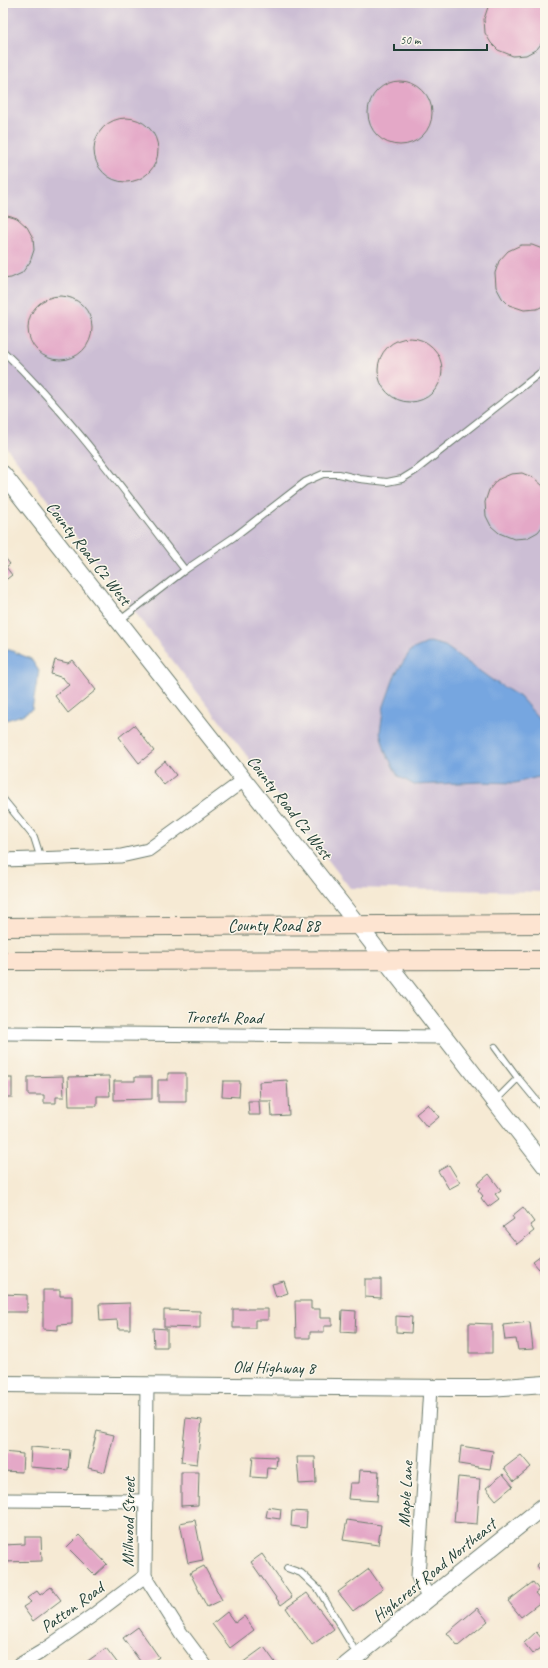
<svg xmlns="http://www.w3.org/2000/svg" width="548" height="1668" font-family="Caveat,sans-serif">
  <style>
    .industrial { fill: #ccbed4 }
    .water { fill: #76a6e0; stroke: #4a728a }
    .building { fill: #e4a8c7 }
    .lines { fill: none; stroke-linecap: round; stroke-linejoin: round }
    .service-casing { stroke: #6a7a6c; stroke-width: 8 }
    .minor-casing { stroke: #6a7a6c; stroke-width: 15 }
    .tertiary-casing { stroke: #6a7a6c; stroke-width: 18 }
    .secondary-casing { stroke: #6a7a6c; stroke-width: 20 }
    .service { stroke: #fff; stroke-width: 6 }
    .minor { stroke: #fff; stroke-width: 13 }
    .tertiary { stroke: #fff; stroke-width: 16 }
    .secondary { stroke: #fde4d1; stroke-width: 18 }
    .labels { text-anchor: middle; stroke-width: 3; stroke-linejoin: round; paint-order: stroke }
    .street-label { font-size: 17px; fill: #1f3d34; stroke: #fbf7ec }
  </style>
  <rect width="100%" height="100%" fill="#fbf7ec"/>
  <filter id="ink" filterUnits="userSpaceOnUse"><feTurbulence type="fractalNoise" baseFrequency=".025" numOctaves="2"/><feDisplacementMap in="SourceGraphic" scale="8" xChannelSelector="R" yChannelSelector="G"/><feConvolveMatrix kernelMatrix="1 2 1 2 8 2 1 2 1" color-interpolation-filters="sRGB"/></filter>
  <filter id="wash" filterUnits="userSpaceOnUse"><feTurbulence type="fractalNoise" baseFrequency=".012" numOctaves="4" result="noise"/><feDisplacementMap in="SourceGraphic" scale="16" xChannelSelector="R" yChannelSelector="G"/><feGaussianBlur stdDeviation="0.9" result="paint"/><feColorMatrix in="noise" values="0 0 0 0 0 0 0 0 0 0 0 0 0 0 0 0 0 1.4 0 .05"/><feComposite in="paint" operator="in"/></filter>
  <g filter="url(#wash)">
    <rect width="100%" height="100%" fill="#f6ead4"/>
    <path class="industrial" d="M3,3H545V892L350,888L3,443Z"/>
    <g class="water">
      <path d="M430,642L445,646L492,680L520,697L542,722L545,732V767L542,776L515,783L481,782L414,785L398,776L385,751L380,732L384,706L395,675L411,650Z"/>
      <path d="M3,650H10L31,659L39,671L32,709L22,715L3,721Z"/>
    </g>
    <g id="blocks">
      <g class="building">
        <path d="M491,3H542L545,8V39L537,49L526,55L513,56L498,50L491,43L485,33L484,19L488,7Z"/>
        <circle cx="400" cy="113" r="32"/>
        <circle cx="126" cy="150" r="32"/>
        <path d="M3,214L17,218L27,227L33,238L34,250L30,262L22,273L11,278L3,279Z"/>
        <path d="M521,245H532L545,250V305L537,309L524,310L509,305L502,298L496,287L495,273L499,261L508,251Z"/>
        <circle cx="60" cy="328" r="32"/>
        <circle cx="410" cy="370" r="32"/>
        <path d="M522,473L534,478L543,486L545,490V523L538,532L527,538L514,539L499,533L491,526L486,516L485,502L489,490L497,480L511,474Z"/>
        <path d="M6,559L10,564L6,567L12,575L3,582V561Z"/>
        <path d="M55,660L68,663L72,660L96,690L68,713L55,696L69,685L63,678L51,674Z"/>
        <path d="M134,725L154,751L139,763L119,737Z"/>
        <path d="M165,761L176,775L164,785L153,771Z"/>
        <path d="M168,1073H186V1102H158V1080H168Z"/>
        <path d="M63,1076L64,1097H56V1103H44V1095H28V1077Z"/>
        <path d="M109,1076L110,1096H97V1106H69L68,1077Z"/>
        <path d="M135,1077H152V1099L114,1100V1081H135Z"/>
        <rect x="3" y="1078" width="9" height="19"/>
        <path d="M287,1080L289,1115L272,1116L271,1101H260L259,1082Z"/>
        <path d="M223,1081H240L239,1097L222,1096Z"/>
        <path d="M248,1101H259L260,1115H249Z"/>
        <path d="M428,1104L439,1117L427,1127L416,1114Z"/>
        <path d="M449,1165L460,1183L449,1189L438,1171Z"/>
        <path d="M489,1174L501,1190L495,1194L499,1199L488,1207L481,1198L483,1196L478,1190L480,1188L477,1184Z"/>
        <path d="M523,1207L534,1222L530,1225L534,1231L517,1244L503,1227L514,1219L512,1216Z"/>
        <path d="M545,1253V1276L533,1262Z"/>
        <path d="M365,1279H381V1298L365,1297Z"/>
        <path d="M284,1281L288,1293L276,1297L272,1284Z"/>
        <path d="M43,1290H60V1296H72V1324L58,1325V1330L43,1329Z"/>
        <path d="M3,1294L27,1295V1312H3Z"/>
        <path d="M295,1301H311V1309H320V1318H332V1326H324V1332H310V1338H296Z"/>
        <path d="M130,1303V1329H118L117,1320L100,1321L99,1304Z"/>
        <path d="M233,1309H268V1320H255V1328H233Z"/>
        <path d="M164,1310L200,1311V1328L164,1327Z"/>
        <path d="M342,1310L356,1311L355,1333L341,1332Z"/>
        <path d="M396,1316L412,1317L411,1333L396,1332Z"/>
        <path d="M530,1322L533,1349L518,1350L516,1339L505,1340L503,1325Z"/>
        <path d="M469,1323L492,1324V1353H469Z"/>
        <path d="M153,1328L167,1329V1347H154Z"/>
        <path d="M186,1418L202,1420L197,1464L181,1462Z"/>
        <path d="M97,1431L114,1435L105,1472L88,1468Z"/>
        <path d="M461,1446L493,1451L490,1469L459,1464Z"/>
        <path d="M31,1447L70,1450L68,1470L30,1467Z"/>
        <path d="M3,1452L23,1454L22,1472L3,1471Z"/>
        <path d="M521,1455L531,1467L514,1481L504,1468Z"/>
        <path d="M253,1456L277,1457L276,1468L267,1467L266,1478L251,1477Z"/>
        <path d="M297,1457H315L316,1483L299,1484Z"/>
        <path d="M360,1470L379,1471L377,1501L348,1499L350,1483H359Z"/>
        <path d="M181,1472H199L198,1505L181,1506Z"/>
        <path d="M503,1474L513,1486L496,1500L486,1488Z"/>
        <path d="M458,1477L480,1479L477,1524L454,1522Z"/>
        <path d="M268,1507L281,1509L280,1519L266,1517Z"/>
        <path d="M292,1511L307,1512L306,1528L291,1526Z"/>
        <path d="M195,1520L203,1560L188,1563L180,1523Z"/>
        <path d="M347,1520L381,1525L378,1545L343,1540Z"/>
        <path d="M79,1535L107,1564L95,1575L67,1547Z"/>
        <path d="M25,1537H41L42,1561L3,1562V1545L25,1544Z"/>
        <path d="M262,1554L292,1597L281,1605L251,1562Z"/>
        <path d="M545,1557V1575L536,1565Z"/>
        <path d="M204,1566L222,1600L207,1607L190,1573Z"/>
        <path d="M369,1569L383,1589L353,1611L338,1592Z"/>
        <path d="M533,1582L539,1590L535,1593L542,1601L521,1617L508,1601Z"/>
        <path d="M51,1587L61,1600L33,1621L23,1607L31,1602L27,1598L37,1591L40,1595Z"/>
        <path d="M307,1593L334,1629L312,1645L286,1608Z"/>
        <path d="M477,1608L488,1621L458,1646L447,1633Z"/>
        <path d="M227,1612L235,1623L244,1616L254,1630L230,1648L212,1624Z"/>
        <path d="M138,1627L159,1657L148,1665H143L123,1638Z"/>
        <path d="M536,1632L545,1642V1645L533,1654L524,1643Z"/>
        <path d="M264,1647L277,1665H243L242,1663Z"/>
        <path d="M106,1648L119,1665H82Z"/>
      </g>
    </g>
  </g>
  <g filter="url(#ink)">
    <use href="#blocks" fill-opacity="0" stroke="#6a7a6c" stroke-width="1"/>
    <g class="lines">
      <defs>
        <g id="service">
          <path d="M3,351C72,417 127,495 185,570L119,621"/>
          <path d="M185,570L234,537L305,482L323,474H339L360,479L387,482L402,479L415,471L545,369"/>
          <path d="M3,799L34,837L41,859"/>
          <path d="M495,1047L518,1078L495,1101"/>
          <path d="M518,1078L541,1106"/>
          <path d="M287,1568L301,1573L319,1590L357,1654"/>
        </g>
        <g id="minor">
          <path d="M3,860L121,856L148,850L244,780"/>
          <path d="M3,1033L445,1037"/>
          <path d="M147,1385L145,1576L181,1633L205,1665"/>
          <path d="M3,1500L146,1501"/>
          <path d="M429,1599L418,1577L430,1388"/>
          <path d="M19,1665L41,1652L96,1613L145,1576"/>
        </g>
        <g id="tertiary">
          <path d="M3,474L358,925L545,1166"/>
          <path d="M3,1384L454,1388H489L545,1384"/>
          <path d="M346,1665L545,1505"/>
        </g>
        <g id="secondary">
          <path d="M3,927L545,924"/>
          <path d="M3,961L545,960"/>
        </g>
      </defs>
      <use href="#service" class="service-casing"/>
      <use href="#minor" class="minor-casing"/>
      <use href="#tertiary" class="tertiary-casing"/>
      <use href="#secondary" class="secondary-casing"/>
      <use href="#service" class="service"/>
      <use href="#minor" class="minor"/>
      <use href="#tertiary" class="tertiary"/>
      <use href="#secondary" class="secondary"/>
    </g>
  </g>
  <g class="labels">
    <g class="street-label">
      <text transform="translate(89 553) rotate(52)" y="6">County Road C2 West</text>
      <text transform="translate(290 807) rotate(52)" y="6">County Road C2 West</text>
      <text x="274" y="931">County Road 88</text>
      <text transform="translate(224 1017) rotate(1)" y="6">Troseth Road</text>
      <text transform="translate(274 1367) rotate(1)" y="6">Old Highway 8</text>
      <text transform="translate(405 1494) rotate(-87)" y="6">Maple Lane</text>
      <text transform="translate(128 1522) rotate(-89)" y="6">Millwood Street</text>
      <text transform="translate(434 1570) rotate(-39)" y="6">Highcrest Road Northeast</text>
      <text transform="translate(72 1607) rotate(-36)" y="6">Patton Road</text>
    </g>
  </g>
  <rect width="548" height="1668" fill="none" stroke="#fbf7ec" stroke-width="16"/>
  <path d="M394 44v6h93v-6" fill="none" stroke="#1f3d34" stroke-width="2"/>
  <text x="400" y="44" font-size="12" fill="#1f3d34" stroke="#fbf7ec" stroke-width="3" paint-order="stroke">50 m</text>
</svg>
